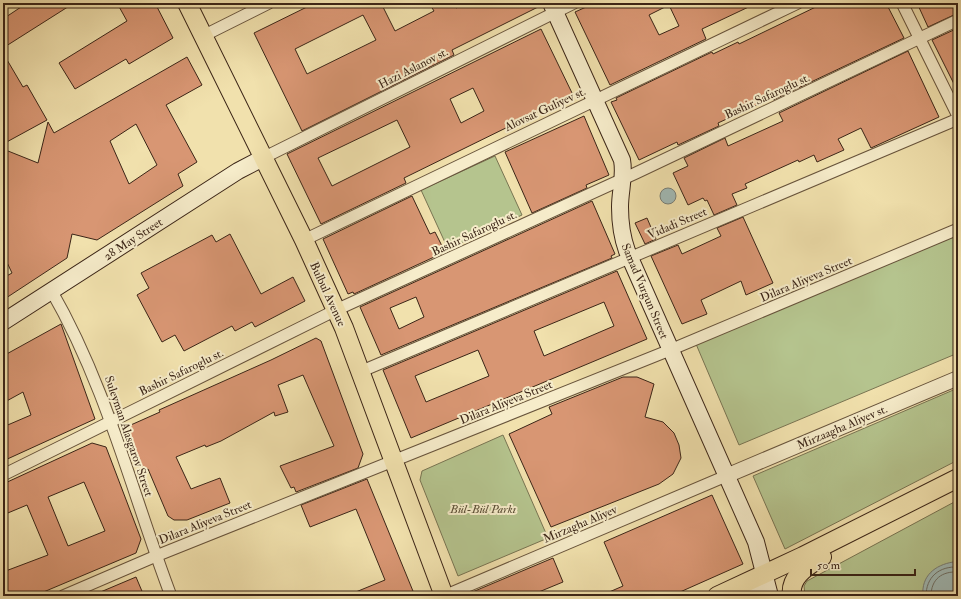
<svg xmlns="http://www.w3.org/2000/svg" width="961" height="599" font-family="'IM FELL Double Pica',serif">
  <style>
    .green { fill: #b5c48e; stroke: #787452 }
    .water { fill: #a1bab6; stroke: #787e76 }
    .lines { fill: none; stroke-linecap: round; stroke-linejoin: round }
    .shore { stroke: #6e7066; stroke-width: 1 }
    .building { fill: #d89673; stroke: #3b2517; fill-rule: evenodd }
    .minor-casing { stroke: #68543c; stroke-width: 13 }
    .tertiary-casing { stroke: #68543c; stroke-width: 16 }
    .secondary-casing { stroke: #3b2517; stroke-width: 18 }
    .primary-casing { stroke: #3b2517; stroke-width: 20 }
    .minor { stroke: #f6ecca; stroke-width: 11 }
    .tertiary { stroke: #f6ecca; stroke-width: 14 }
    .secondary { stroke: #f6ecca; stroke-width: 16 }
    .primary { stroke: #f1e1ad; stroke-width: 18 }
    .labels { text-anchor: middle; stroke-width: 4; stroke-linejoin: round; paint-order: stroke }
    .street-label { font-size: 12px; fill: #3b2517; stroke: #f6ecca }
    .park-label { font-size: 12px; font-style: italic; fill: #5a4d35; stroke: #f6ecca }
  </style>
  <rect width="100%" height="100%" fill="#f1e1ad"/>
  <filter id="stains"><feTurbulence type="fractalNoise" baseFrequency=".005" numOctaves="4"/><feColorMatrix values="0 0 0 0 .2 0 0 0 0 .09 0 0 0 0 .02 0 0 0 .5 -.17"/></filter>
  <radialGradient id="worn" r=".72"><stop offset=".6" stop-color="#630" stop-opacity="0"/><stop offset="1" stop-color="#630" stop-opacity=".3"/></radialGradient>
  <g class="green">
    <path d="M495,156L522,215L448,249L421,190Z"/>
    <path d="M958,235V353L739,445L696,344Z"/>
    <path d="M958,388V460L785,549L753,476Z"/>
    <path d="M503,435L548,538L458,576L420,480L422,471Z"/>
    <path d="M958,500V596H805L804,586L807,581Z"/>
  </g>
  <g class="water">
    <circle cx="668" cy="196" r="8"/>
    <path d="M953,562L958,563V596H923C921,576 935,565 953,562Z"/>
  </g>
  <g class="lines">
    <g class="shore">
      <path d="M926,596C926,577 939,566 958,567"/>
      <path d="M931,596C931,579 942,571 958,572"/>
    </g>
  </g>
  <g class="building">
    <path d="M27,3H74L3,48V19Z"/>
    <path d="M117,3H155L173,38L129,64L126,59L75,89L59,63L127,21Z"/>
    <path d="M315,3H381L395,31L434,11L429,3H453L456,8L467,3H542V5L452,50L454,55L302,131L254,33ZM363,15L376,40L307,74L295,49Z"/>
    <path d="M595,3H757L702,29L706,39L610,85L575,12ZM669,5L679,26L659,35L649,15Z"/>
    <path d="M824,3H886L904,38L773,100L772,98L718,123L719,126L678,145L677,142L639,160L611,102L617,100L616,98L712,52L713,54L738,42L739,44Z"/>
    <path d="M917,3H958V13L928,27Z"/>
    <path d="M958,28V92L932,40Z"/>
    <path d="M541,29L573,95L404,178L406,183L321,224L287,154ZM473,88L484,111L461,123L450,99ZM397,120L410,147L332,186L318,158Z"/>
    <path d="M908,51L939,117L871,148L861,128L838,139L844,150L817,162L814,155L799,162L798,160L745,184L747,188L732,194L737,205L714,215L707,200L705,201L703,198L688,205L673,173L688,166L684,158L725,138L728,146L783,121L779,113Z"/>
    <path d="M3,53L23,87L27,85L47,120L3,144Z"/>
    <path d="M187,57L202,85L166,105L197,162L178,174L183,186L97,240L72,234L67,258L3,300V278L12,273L3,254V149L38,163L48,122L54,133ZM136,124L157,165L129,184L110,141Z"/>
    <path d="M584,116L609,175L586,185L587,188L532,213L505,152Z"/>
    <path d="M412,196L430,234L435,232L445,252L354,294L353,292L348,294L323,239Z"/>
    <path d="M592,201L615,254L611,256L612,258L381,355L360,307ZM416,297L424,317L399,329L390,308Z"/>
    <path d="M743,217L773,283L746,295L741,281L701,300L707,314L682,324L651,256L678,245L682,254L721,236L717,228Z"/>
    <path d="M647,218L656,239L645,244L635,223Z"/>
    <path d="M230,234L261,294L293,277L305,301L255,327L252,322L235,331L232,326L184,351L175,335L162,342L137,295L149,288L141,273L212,235L216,242Z"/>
    <path d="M617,271L647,339L411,438L383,370ZM604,302L614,326L544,356L534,331ZM478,350L489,376L426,402L415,376Z"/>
    <path d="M61,324L95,419L3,461V427L31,415L23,392L3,403V356Z"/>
    <path d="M316,338L321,341L363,454L358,468L296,492L294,487L291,488L280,466L334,446L303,375L278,385L288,412L275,416L274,412L221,441L206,447L205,445L176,457L191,489L220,478L230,503L187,520H174L168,516L148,469L143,471L124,428L160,412L159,410L271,360Z"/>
    <path d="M623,377H637L654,384L645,417L663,422L674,433L679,445L681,458L673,474L659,484L551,527L509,434L552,414L549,407Z"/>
    <path d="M92,443L106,447L141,539L136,553L34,596H3V572L48,555L27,505L3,515V484ZM84,482L105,531L68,546L48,497Z"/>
    <path d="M367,479L415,596H346L385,580L356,509L310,527L301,505Z"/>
    <path d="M712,495L743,564L671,596H600L623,586L604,542Z"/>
    <path d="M553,558L563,582L529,596H463Z"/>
    <path d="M136,577L144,596H91Z"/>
  </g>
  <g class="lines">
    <defs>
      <g id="minor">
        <path d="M902,3L958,116"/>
        <path d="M203,36L269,3"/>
        <path d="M263,158L574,3"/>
        <path d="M304,240L798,3"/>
        <path d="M51,290C107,387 132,493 171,596"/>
        <path d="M362,371L958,119"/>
        <path d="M3,475L336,310L636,173L958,20"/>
        <path d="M63,596L156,556L670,350L958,229"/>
        <path d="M444,596L726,476"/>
      </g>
      <path id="tertiary" d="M726,476L958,378"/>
      <g id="secondary">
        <path d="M551,3L622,160C625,176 620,191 620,207C620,222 622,237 627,251L756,542L770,596"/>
        <path d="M3,322L238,171L263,158"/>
        <path d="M753,596V586L763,575"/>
      </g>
      <g id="primary">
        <path d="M187,3L304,240L344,328L444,596"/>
        <path d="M717,596L803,556L958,478"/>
        <path d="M792,596C789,576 808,566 822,557"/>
      </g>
    </defs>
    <use href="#minor" class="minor-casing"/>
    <use href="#tertiary" class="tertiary-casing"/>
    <use href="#secondary" class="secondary-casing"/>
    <use href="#primary" class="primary-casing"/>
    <use href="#minor" class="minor"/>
    <use href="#tertiary" class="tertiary"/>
    <use href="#secondary" class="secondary"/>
    <use href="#primary" class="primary"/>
  </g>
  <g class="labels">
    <g class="street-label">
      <text transform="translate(413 68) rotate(-27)" y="4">Hazi Aslanov st.</text>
      <text transform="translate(767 96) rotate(-25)" y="4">Bashir Safaroglu st.</text>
      <text transform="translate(545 109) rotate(-25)" y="4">Alovsat Guliyev st.</text>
      <text transform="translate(677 223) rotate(-23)" y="4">Vidadi Street</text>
      <text transform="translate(474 233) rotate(-25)" y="4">Bashir Safaroglu st.</text>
      <text transform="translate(133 239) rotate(-33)" y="4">28 May Street</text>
      <text transform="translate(806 279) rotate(-23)" y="4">Dilara Aliyeva Street</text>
      <text transform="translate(645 291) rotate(67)" y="4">Samad Vurgun Street</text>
      <text transform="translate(328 294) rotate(65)" y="4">Bulbul Avenue</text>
      <text transform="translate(181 372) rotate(-26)" y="4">Bashir Safaroglu st.</text>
      <text transform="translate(506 402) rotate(-22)" y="4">Dilara Aliyeva Street</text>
      <text transform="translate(842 427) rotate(-23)" y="4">Mirzaagha Aliyev st.</text>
      <text transform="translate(129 436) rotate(71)" y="4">Suleyman Alasgarov Street</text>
      <text transform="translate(205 522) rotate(-22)" y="4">Dilara Aliyeva Street</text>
      <text transform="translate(580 524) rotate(-23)" y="4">Mirzagha Aliyev</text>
    </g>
    <g class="park-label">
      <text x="483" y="513">Bül-Bül Parkı</text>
    </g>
  </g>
  <rect width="961" height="599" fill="none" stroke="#f1e1ad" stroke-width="16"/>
  <rect x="4" y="4" width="953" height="591" fill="none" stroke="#3b2517" stroke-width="2"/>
  <rect x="8" y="8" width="945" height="583" fill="none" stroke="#3b2517"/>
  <path d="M811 569v6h104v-6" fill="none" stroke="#3b2517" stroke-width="2"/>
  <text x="817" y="569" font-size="12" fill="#3b2517" stroke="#f6ecca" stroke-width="3" paint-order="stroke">50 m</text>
  <rect width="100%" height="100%" filter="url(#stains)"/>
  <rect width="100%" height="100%" fill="url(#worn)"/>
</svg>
